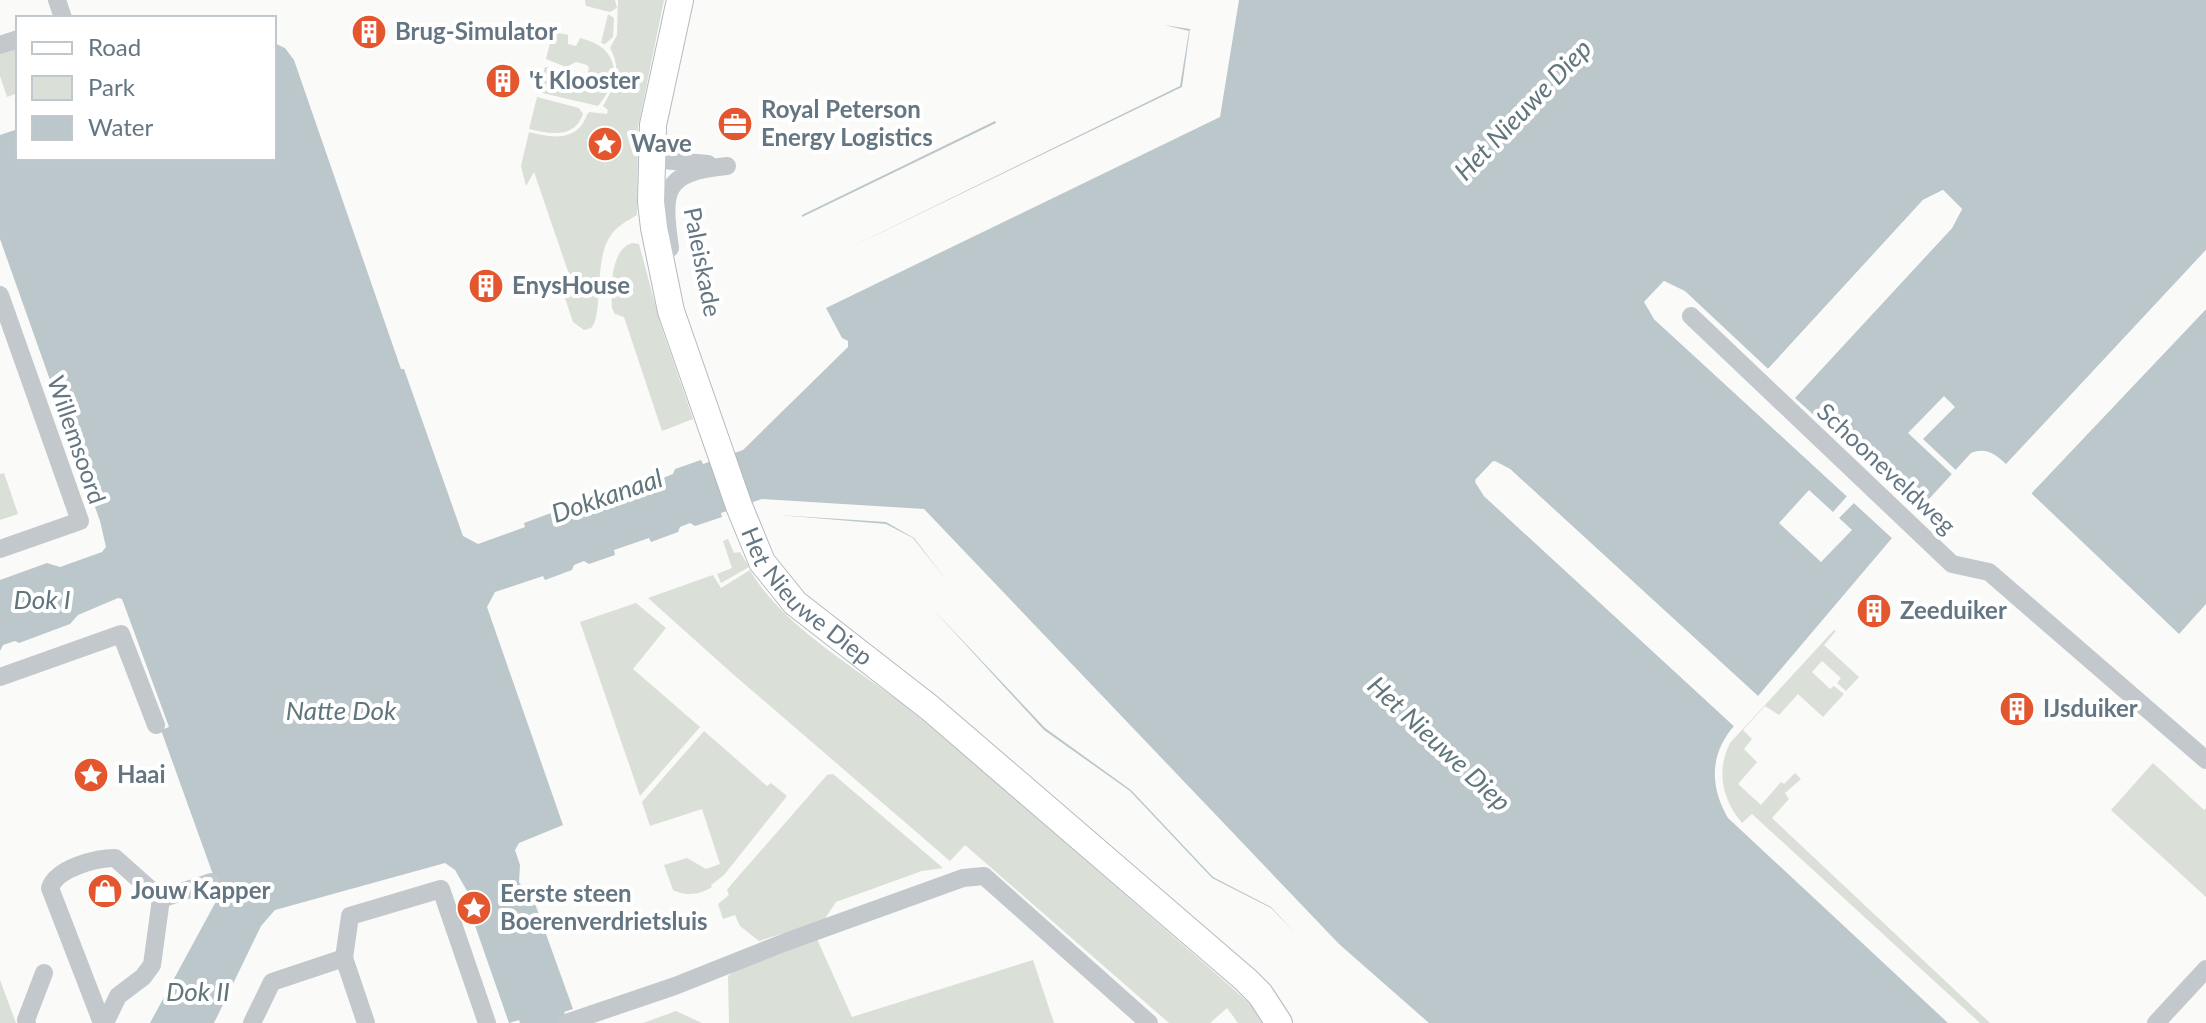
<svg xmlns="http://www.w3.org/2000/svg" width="2206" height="1023" font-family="Lato,sans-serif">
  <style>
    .green { fill: #dadfd7 }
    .water { fill: #bbc7cb }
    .pier { fill: #fafaf8 }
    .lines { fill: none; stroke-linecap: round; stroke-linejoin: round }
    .secondary-casing { stroke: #b3babf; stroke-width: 28 }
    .street { stroke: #c3c8cc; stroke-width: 18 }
    .secondary { stroke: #fff; stroke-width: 26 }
    .labels { text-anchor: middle; stroke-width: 8; stroke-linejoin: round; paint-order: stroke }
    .poi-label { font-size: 24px; font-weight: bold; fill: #657683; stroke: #fff; text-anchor: start }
    .street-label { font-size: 24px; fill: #657683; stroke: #fff }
    .water-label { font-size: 26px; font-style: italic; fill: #60757c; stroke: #fff }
  </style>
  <rect width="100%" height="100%" fill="#fafaf8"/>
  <g class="green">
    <path d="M585,0H615L617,8L610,12L586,6Z"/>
    <path d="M618,0H664L638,127L637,215C627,221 617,226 611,235C593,259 604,316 591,328L584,330L573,322L564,295L571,280L534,172L526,186L521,166L529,132C545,136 566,141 579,128C584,124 585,117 589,112L607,114L608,110L603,106C615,86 622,69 610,48L617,35Z"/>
    <path d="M608,14L614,18L613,37L605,44L601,43Z"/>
    <path d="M554,27L560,29L559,33L568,35V44L576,46L580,38C619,47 623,77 598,106L538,92L545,67L565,69L572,78L583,80L586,79L589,68L587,65L576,62L566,67L546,59Z"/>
    <path d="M18,46V93L7,97L0,76V52Z"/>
    <path d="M537,97L579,108L583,114C574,139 550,134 529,129Z"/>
    <path d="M632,243L639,244L661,326L693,419L662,431L624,317L615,314L612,308C611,289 610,250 632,243Z"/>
    <path d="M4,473L18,514L0,520V474Z"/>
    <path d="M728,539L734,553L740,552L749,567L721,583L717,574L732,568L723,541Z"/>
    <path d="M750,570C782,627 863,672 914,713C1018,800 1120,890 1222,979L1249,1003L1264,1023H1238L1227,1008L1210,1023H1169L965,845L950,861L734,675L648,598L713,575L721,588Z"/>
    <path d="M636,603L666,628L633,669L700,727L640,796L580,622Z"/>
    <path d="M1834,630L1836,631L1824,645L1859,677L1846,691L1837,683L1841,678L1822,661L1812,672L1830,689L1834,686L1844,694L1823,717L1798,694L1779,715L1765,706L1743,730L1752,739L1744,749L1757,762L1738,784L1761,805L1781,782L1784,784L1795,773L1801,779L1785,793L1789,799L1772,818L1990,1023H1980L1752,814L1742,823C1722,799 1716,771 1730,743Z"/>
    <path d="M704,731L767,786L771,783L787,796L724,875L711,885L712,887C701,894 687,897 673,890L664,865L687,858L706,869L720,864L702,809L650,826L642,802Z"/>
    <path d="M2153,763L2204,810L2206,808V897L2111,810Z"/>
    <path d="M833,774L943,868L922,871L836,902L824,920L759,941L740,926L735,915L723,919L718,904L729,895L727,890L730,886L827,775Z"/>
    <path d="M817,939L852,1017L1033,960L1054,1023H729L728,976L741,966Z"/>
    <path d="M0,980L16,1023H0Z"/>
    <path d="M676,1011L702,1023H643Z"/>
  </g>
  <g class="water">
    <path d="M1194,0L1182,87L843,251L1180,86L1189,31L1164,25L1190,29Z"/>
    <path d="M1239,0H2206V250L2006,464C1995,454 1986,447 1971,453L1919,510L1794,398L1952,228L1962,209L1943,190L1923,200L1768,369L1685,291L1664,281L1645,301L1654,319L1892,538L1758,696L1510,469L1495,461L1475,482L1484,496L1734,726C1709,755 1710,787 1728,818L1948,1023H1429L1339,944L924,509L762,499L721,513L722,517L695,526L690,523L680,527L678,532L651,542L649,538L614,550L615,555L589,564L584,561L574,565L572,570L545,580L543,576L495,592L487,607L563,825L519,843L515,850L520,865L519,882L528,897L533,898L573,1009L564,1012L569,1023H520L519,1020L509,1023L472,917L476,912L472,904L474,897L470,896L455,870L445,863L275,910L261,926L214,1023H150L220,894L161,730L169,727L122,599L118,598L78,615L70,624L19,643L15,641L3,645L0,651V580L47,563L60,567L102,552L106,547L100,521L0,239V135L18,129V158H274V43L285,48L294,60L401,369H404L463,536L478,544L525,527L524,523L551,513L556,516L566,512L568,507L595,497L597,501L632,489L631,485L658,475L663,478L673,474L675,469L701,460L703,464L743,450L848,347V341L842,338L826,308L1220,117Z"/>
    <path d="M995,121L996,123L802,217V215Z"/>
    <path d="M2206,309V604L2179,634L2031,493Z"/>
    <path d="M778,515L886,522L914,538L947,581L913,538L886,524Z"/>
    <path d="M931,607L1045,728L1131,790L1213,877L1271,907L1294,932L1271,908L1212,878L1130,791L1044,730Z"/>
  </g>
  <g class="pier">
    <path d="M1943,190L1962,209L1952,228L1795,398L1919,510L1916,513L1790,397L1949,225L1957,210L1942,195L1926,203L1769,373L1765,372L1682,295L1665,286L1649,302L1657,317L1895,535L1892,538L1854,503L1839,518L1852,530L1821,562L1779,523L1809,490L1833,512L1847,496L1654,319L1644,302L1664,281L1685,292L1768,369L1923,200Z"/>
    <path d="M2206,250V256L2129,338L2009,467H2004Z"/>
    <path d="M2206,305V309L2029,496L2028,491Z"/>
    <path d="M1944,396L1955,407L1923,439L1959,473L1956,478L1908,433Z"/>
    <path d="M1493,461L1510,469L1761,699H1756L1508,472L1494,465L1479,481L1487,493L1737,723V729L1484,496L1475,480Z"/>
  </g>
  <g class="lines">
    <defs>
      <g id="secondary">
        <path id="s1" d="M680,0L653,125L651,202L654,228L671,311L739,506L762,562L795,603L930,708L1246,980L1260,994L1279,1023"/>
      </g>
    </defs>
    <use href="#secondary" class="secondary-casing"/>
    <g class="street">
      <path d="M57,0L63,18"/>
      <path d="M0,45L18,39"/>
      <path d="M651,159L708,164"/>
      <path d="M670,248C662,191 662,172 727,166"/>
      <path d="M0,295L80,521L0,549"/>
      <path d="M1691,316L1952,564L1989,572L2206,760"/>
      <path d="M0,677L121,634L156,725"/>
      <path d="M344,958L350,916L441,889L487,1023"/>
      <path d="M27,1023L26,1020L44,973"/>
      <path d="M102,1023L50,888C57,868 96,858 115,858L161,899"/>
      <path d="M105,1023L118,996L143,977L152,965L161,899L211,882"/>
      <path d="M252,1023L272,982L344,958L366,1023"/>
      <path d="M566,1023L675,986L783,943L963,878L984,876L1149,1023"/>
      <path d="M2156,1023L2206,969"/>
    </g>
    <use href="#secondary" class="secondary"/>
  </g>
  <defs>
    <symbol id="building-disc" viewBox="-11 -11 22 22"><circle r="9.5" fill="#e4572e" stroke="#fff"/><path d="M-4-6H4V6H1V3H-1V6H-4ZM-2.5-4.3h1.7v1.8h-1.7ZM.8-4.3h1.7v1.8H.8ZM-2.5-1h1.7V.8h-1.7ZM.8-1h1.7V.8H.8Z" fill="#fff"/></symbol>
    <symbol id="office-disc" viewBox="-11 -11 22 22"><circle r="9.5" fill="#e4572e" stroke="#fff"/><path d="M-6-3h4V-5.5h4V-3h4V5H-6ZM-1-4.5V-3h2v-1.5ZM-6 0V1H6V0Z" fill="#fff"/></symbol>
    <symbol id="sight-disc" viewBox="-11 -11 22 22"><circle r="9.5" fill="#e4572e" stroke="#fff"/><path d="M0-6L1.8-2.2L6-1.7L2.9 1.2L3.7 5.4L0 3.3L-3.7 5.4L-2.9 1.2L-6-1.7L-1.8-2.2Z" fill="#fff"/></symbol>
    <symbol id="shop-disc" viewBox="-11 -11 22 22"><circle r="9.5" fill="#e4572e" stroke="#fff"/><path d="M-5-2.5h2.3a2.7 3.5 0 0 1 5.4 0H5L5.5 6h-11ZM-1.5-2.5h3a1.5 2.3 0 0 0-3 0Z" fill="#fff"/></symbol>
  </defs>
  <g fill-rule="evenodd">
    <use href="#building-disc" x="349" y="12" width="40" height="40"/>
    <use href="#building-disc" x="483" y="61" width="40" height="40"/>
    <use href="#office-disc" x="715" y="104" width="40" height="40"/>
    <use href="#sight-disc" x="585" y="124" width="40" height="40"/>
    <use href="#building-disc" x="466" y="266" width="40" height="40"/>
    <use href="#building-disc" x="1854" y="591" width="40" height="40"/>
    <use href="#building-disc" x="1997" y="689" width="40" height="40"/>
    <use href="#sight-disc" x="71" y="755" width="40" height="40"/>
    <use href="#shop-disc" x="85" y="871" width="40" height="40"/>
    <use href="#sight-disc" x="454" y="888" width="40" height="40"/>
  </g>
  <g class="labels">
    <g class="poi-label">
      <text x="395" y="40">Brug-Simulator</text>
      <text x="529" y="89">'t Klooster</text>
      <text x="761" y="118">Royal Peterson<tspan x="761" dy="28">Energy Logistics</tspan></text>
      <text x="631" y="152">Wave</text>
      <text x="512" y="294">EnysHouse</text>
      <text x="1900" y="619">Zeeduiker</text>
      <text x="2043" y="717">IJsduiker</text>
      <text x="117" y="783">Haai</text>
      <text x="131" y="899">Jouw Kapper</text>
      <text x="500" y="902">Eerste steen<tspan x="500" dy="28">Boerenverdrietsluis</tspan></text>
    </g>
    <g class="street-label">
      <text transform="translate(702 262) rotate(79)" y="8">Paleiskade</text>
      <text transform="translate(76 440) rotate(71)" y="8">Willemsoord</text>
      <text transform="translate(1886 469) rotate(43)" y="8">Schooneveldweg</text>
      <text dy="8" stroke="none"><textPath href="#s1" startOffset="638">Het Nieuwe Diep</textPath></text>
    </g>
    <g class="water-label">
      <text transform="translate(1523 110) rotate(-46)" y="9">Het Nieuwe Diep</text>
      <text transform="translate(607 496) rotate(-19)" y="9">Dokkanaal</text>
      <text x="42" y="609">Dok I</text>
      <text x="341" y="720">Natte Dok</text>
      <text transform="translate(1439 744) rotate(43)" y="9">Het Nieuwe Diep</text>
      <text x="198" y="1001">Dok II</text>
    </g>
  </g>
  <rect x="16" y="16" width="260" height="144" fill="#ffffff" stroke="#c1c8cd" stroke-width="2"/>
  <rect x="32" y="42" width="40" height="12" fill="#ffffff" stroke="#c1c8cd" stroke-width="2"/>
  <text x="88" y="56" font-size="24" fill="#657683">Road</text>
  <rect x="32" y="76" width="40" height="24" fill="#dadfd7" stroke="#c1c8cd" stroke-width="2"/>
  <text x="88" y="96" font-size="24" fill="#657683">Park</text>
  <rect x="32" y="116" width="40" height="24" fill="#bbc7cb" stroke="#c1c8cd" stroke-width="2"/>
  <text x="88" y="136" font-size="24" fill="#657683">Water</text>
</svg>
